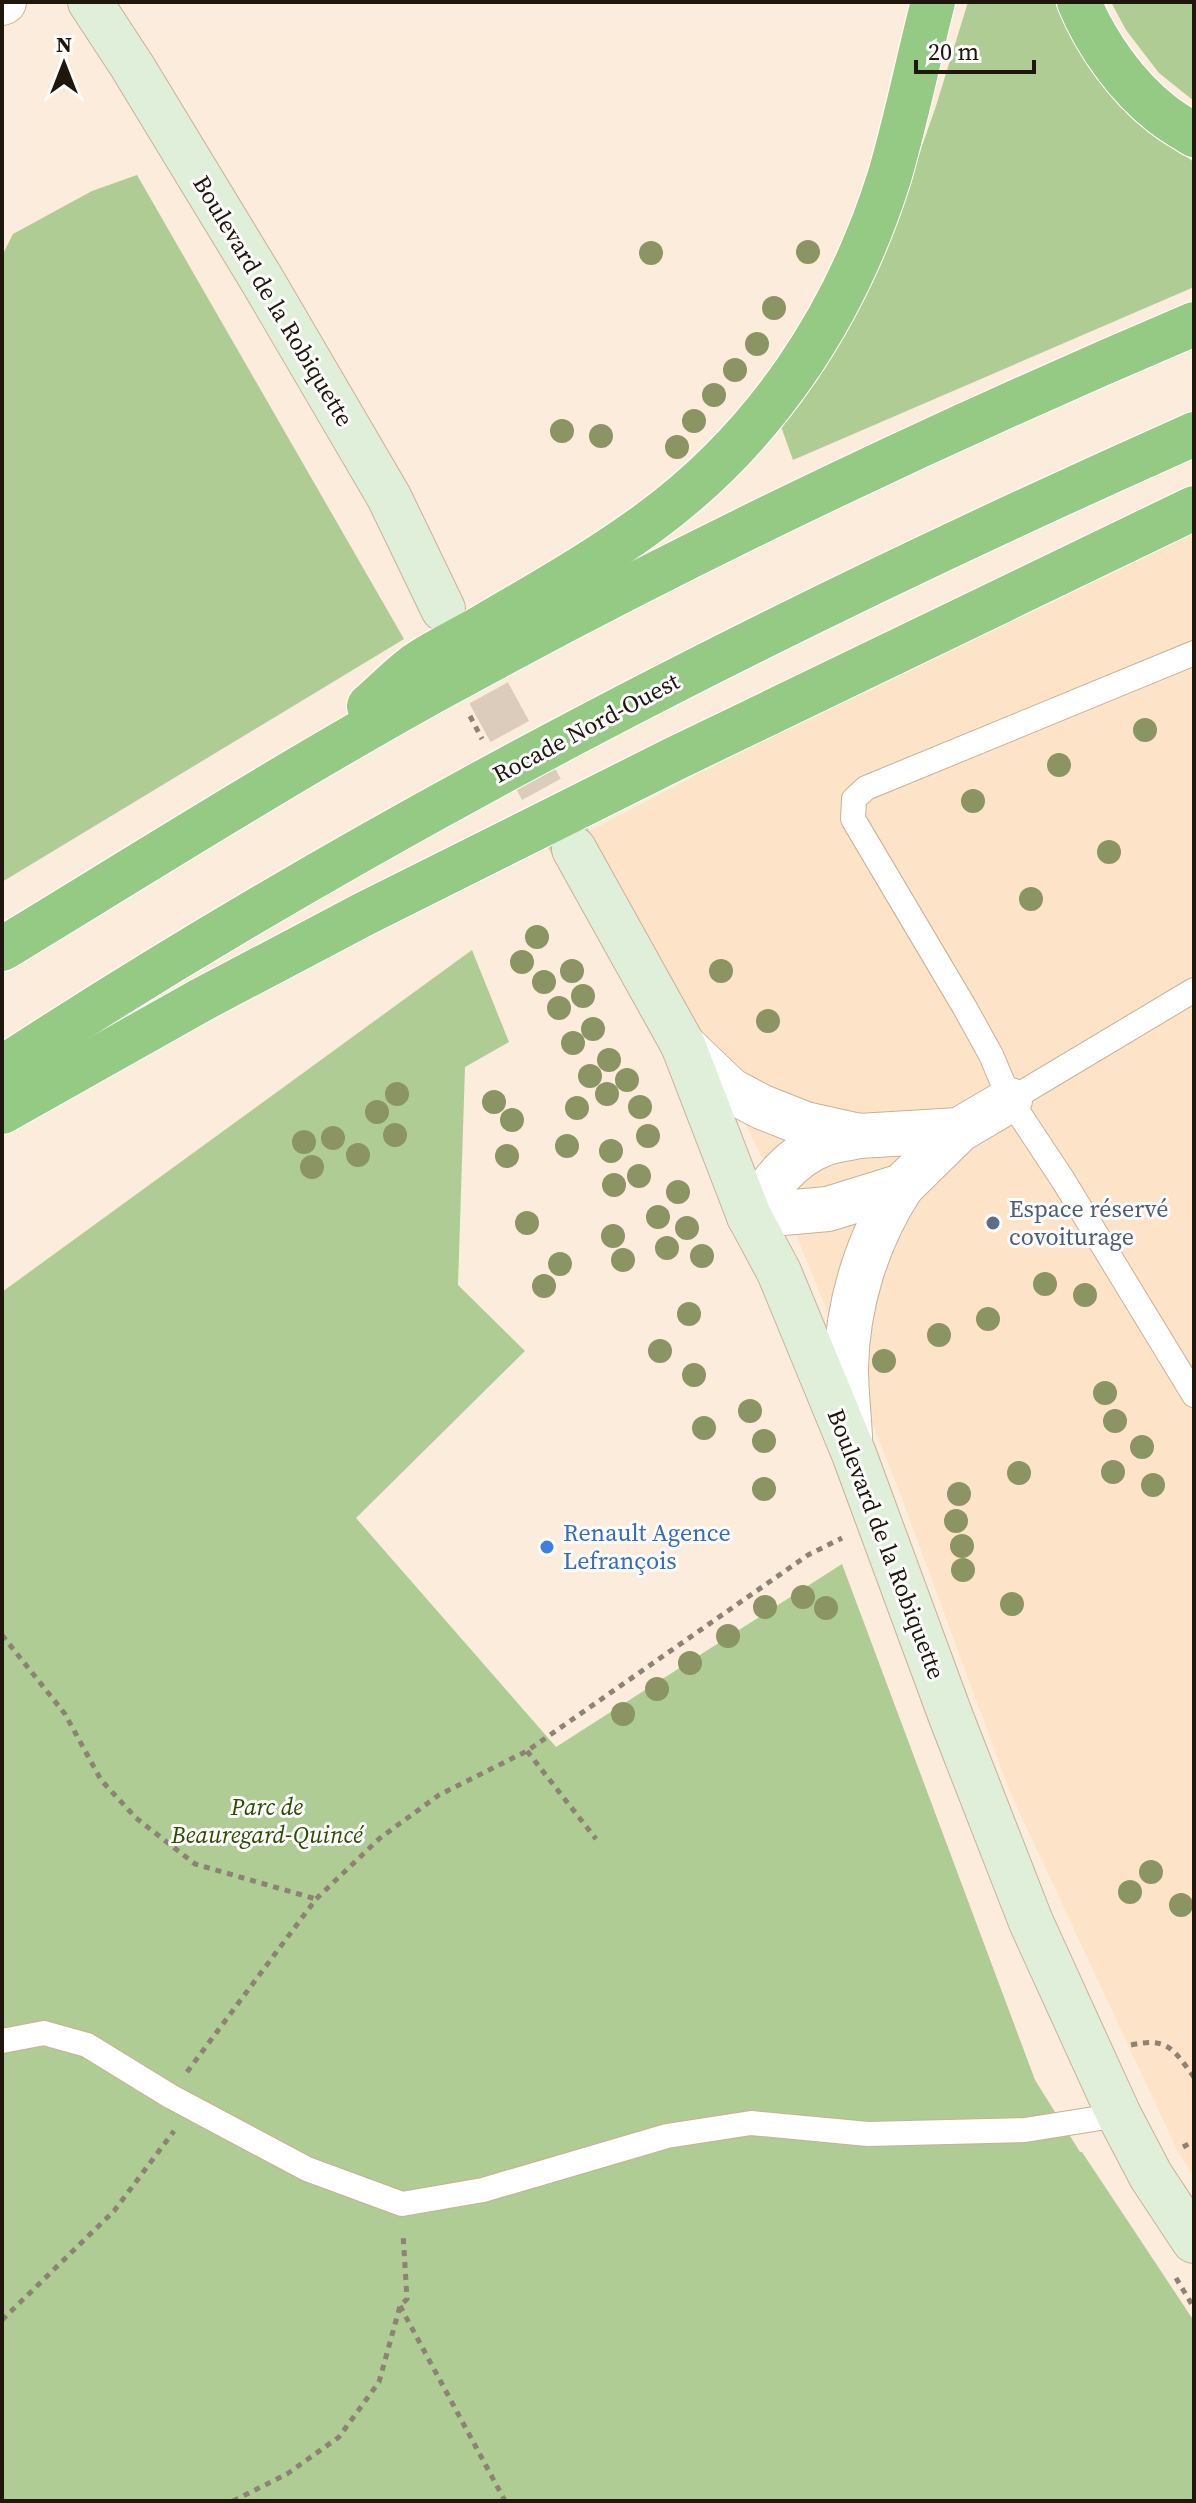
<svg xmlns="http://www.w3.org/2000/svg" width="1196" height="2503" font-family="'Source Serif 4',serif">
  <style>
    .built { fill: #fde3c7 }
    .green { fill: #aecc94 }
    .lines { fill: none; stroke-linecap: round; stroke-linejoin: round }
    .secondary-tunnel { stroke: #dbccbc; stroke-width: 44; stroke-dasharray: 44 22; stroke-linecap: butt }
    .lane-casing { stroke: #cab195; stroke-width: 26 }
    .street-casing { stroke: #cab195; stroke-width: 46 }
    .secondary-casing { stroke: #cab195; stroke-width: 46 }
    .highway-casing { stroke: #fff; stroke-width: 46 }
    .path { stroke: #8e8274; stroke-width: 5; stroke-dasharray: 6 6; stroke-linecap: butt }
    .lane { stroke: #fff; stroke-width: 24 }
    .street { stroke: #fff; stroke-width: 44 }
    .secondary { stroke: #dfefda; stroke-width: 44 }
    .highway { stroke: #95ca85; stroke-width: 44 }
    .tree { fill: #8b9463 }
    .service-dot { fill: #5c6f8a; stroke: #fcfcfc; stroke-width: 3 }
    .shop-dot { fill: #3f7fe0; stroke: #fcfcfc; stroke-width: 3 }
    .labels { text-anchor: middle; stroke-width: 6; stroke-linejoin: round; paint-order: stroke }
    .street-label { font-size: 24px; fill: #1f160c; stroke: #fcfcfc }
    .service-label { font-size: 24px; fill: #4e5e75; stroke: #fcfcfc; text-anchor: start }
    .shop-label { font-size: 24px; fill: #366cbe; stroke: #fcfcfc; text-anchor: start }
    .park-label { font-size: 24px; font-style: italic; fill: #2e4c01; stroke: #fcfcfc }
  </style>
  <rect width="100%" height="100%" fill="#fcecdb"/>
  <path class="built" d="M1194,531V2176L1178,2152L1010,1792L897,1485L782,1199L739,1111L588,832L721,762Z"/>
  <g class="green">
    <path d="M968,2H1055C1059,14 1066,25 1072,36C1103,95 1140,125 1194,162V287L793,460L779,421L863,295L885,252L936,106Z"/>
    <path d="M1111,2H1194V101L1159,73L1126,30Z"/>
    <path d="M137,175L404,639L2,882V256L13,234L92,191Z"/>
    <path d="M472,950L509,1042L465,1067L458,1285L525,1351L356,1518L556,1747L842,1564L1035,2080L1080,2152H1082L1194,2321V2501H2V1292Z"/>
  </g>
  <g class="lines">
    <path class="secondary-tunnel" d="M457,635L574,849"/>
    <defs>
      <g id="lane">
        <path d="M1194,653L866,788L854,799L853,819L965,1008L991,1055L1010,1100L1063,1180L1194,1395"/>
        <path d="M1010,1100L1194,990"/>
        <path d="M2,2041L44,2033L87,2045L170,2096L307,2169L402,2204L483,2190L667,2136L751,2123L868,2134L1025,2130L1119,2115"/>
      </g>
      <g id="street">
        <path d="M2,3L4,2"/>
        <path d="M683,1045L730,1090L762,1107L805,1124L859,1136L959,1130"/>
        <path d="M749,1216L828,1209L902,1186L959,1130L1010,1100"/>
        <path d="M749,1216C769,1188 788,1158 821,1145C833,1140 847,1139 859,1136"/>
        <path d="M850,1437C849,1415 846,1391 846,1369C847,1304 867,1240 902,1186"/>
      </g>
      <g id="secondary">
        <path d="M90,2L132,66L262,280L389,497L443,609"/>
        <path d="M574,849L683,1045L749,1216L779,1272L854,1454L951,1717L1031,1922L1119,2115L1151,2176L1194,2241"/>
      </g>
      <g id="highway">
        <path d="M1079,2C1096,43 1126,86 1162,114C1172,122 1183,128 1194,135"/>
        <path d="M369,706C384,693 398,678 414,666C435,651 460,640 482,627C538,594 595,562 647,524C765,438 845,317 889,178C906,121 918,60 933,2"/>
        <path d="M2,949C145,862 286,773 432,692C679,556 935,434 1194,324"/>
        <path d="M2,1068C379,822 783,617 1194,434"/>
        <path d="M2,1112L201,1000L364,914L674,759L1194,508"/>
      </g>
    </defs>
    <use href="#lane" class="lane-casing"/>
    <use href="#street" class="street-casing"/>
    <use href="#secondary" class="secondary-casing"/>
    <use href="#highway" class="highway-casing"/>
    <g class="path">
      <path d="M470,716L482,739"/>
      <path d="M2,1635L65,1714L101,1780L136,1818L195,1864L316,1899"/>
      <path d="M527,1751L596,1839"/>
      <path d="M1131,2045C1168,2037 1173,2049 1194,2077"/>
      <path d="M187,2072L316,1899L380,1838L439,1795L527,1751L808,1555L842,1538"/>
      <path d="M1183,2147L1194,2141"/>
      <path d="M1176,2278L1194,2308"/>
      <path d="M400,2306L505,2501"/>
      <path d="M2,2320L114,2211L174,2131"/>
      <path d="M233,2501L287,2474L339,2437L379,2382L400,2306L407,2299L403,2233"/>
    </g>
    <use href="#lane" class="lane"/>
    <use href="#street" class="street"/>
    <use href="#secondary" class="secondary"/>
    <use href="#highway" class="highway"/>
  </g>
  <g class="tree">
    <circle cx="808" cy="252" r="12"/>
    <circle cx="651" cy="253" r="12"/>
    <circle cx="774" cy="308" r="12"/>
    <circle cx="757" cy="344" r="12"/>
    <circle cx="735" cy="370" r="12"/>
    <circle cx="714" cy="395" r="12"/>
    <circle cx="694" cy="421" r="12"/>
    <circle cx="562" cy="431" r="12"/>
    <circle cx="601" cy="436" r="12"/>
    <circle cx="677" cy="447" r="12"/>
    <circle cx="1145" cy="730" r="12"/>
    <circle cx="1059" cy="765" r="12"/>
    <circle cx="973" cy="801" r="12"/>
    <circle cx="1109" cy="852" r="12"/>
    <circle cx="1031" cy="899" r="12"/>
    <circle cx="537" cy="937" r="12"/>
    <circle cx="522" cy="962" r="12"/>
    <circle cx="572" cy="971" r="12"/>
    <circle cx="721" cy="971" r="12"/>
    <circle cx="544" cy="982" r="12"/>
    <circle cx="583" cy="996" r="12"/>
    <circle cx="559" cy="1008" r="12"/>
    <circle cx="768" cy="1021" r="12"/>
    <circle cx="593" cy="1029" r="12"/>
    <circle cx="573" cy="1043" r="12"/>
    <circle cx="609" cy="1060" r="12"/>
    <circle cx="590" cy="1076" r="12"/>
    <circle cx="627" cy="1080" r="12"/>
    <circle cx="397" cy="1094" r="12"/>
    <circle cx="607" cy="1094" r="12"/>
    <circle cx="494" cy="1102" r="12"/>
    <circle cx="640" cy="1107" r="12"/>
    <circle cx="577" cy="1108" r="12"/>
    <circle cx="377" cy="1112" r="12"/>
    <circle cx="512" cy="1120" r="12"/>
    <circle cx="395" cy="1135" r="12"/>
    <circle cx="648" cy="1136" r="12"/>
    <circle cx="333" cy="1138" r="12"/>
    <circle cx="304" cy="1142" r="12"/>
    <circle cx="567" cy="1146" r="12"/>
    <circle cx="611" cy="1151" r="12"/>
    <circle cx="358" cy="1155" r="12"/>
    <circle cx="507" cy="1156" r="12"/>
    <circle cx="312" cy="1167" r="12"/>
    <circle cx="639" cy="1176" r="12"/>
    <circle cx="614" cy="1185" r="12"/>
    <circle cx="678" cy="1192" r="12"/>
    <circle cx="658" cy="1217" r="12"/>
    <circle cx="527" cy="1223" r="12"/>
    <circle cx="687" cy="1228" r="12"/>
    <circle cx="613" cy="1236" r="12"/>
    <circle cx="667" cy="1248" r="12"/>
    <circle cx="702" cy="1256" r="12"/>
    <circle cx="623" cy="1260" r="12"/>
    <circle cx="560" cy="1264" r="12"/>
    <circle cx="1045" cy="1284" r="12"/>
    <circle cx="544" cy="1286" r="12"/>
    <circle cx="1085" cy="1295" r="12"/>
    <circle cx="689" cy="1314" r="12"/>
    <circle cx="988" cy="1319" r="12"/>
    <circle cx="939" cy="1335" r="12"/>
    <circle cx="660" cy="1351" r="12"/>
    <circle cx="884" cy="1361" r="12"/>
    <circle cx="694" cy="1375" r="12"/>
    <circle cx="1105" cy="1393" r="12"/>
    <circle cx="750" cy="1411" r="12"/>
    <circle cx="1115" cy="1421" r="12"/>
    <circle cx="704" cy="1428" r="12"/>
    <circle cx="764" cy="1441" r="12"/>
    <circle cx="1142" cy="1447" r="12"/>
    <circle cx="1113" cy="1472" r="12"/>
    <circle cx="1019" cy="1473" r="12"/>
    <circle cx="1153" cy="1485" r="12"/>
    <circle cx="764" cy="1489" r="12"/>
    <circle cx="959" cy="1494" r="12"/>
    <circle cx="956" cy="1521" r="12"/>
    <circle cx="962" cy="1546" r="12"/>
    <circle cx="963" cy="1570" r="12"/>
    <circle cx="803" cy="1597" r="12"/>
    <circle cx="1012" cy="1604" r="12"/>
    <circle cx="765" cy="1607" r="12"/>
    <circle cx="826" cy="1608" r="12"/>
    <circle cx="728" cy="1636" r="12"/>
    <circle cx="690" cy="1663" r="12"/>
    <circle cx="657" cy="1689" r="12"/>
    <circle cx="623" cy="1714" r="12"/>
    <circle cx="1151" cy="1872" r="12"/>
    <circle cx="1130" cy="1892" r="12"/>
    <circle cx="1181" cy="1905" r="12"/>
  </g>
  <circle class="service-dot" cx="993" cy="1223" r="8"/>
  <circle class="shop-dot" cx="547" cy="1547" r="8"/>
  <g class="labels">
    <g class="street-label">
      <text transform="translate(273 301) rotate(59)" y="8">Boulevard de la Robiquette</text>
      <text transform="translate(586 728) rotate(-28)" y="8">Rocade Nord-Ouest</text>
      <text transform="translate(886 1544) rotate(69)" y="8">Boulevard de la Robiquette</text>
    </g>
    <g class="service-label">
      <text x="1009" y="1217">Espace réservé<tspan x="1009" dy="28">covoiturage</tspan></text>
    </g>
    <g class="shop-label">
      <text x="563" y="1541">Renault Agence<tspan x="563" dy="28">Lefrançois</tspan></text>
    </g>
    <g class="park-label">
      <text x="267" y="1815">Parc de<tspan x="267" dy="28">Beauregard-Quincé</tspan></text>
    </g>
  </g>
  <rect width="1196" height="2503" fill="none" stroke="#1f160c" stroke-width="8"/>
  <g transform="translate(64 64)" stroke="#fcfcfc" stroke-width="6" paint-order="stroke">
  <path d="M0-6L14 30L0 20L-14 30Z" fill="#1f160c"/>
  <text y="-12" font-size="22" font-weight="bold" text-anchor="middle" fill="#1f160c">N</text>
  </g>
  <path d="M916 60v12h118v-12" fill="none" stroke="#1f160c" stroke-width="4"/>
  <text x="928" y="60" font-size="24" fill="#1f160c" stroke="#fcfcfc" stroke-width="6" paint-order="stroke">20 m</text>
</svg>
